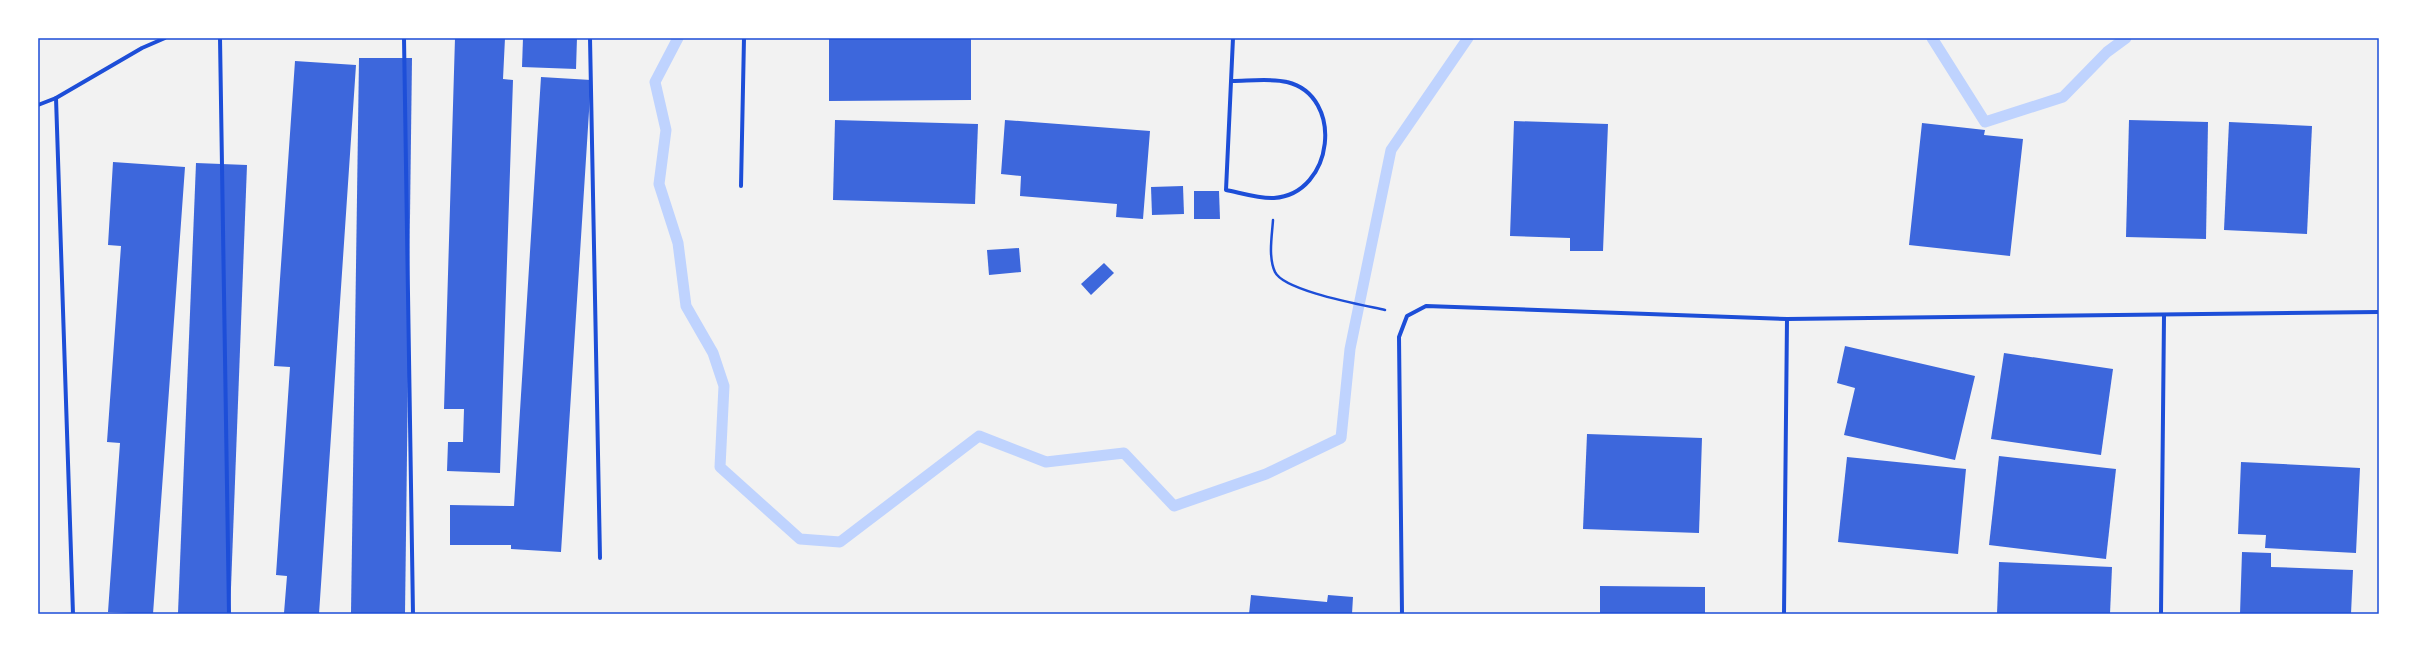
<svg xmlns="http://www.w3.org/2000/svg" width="2417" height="652" font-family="'Exo 2',sans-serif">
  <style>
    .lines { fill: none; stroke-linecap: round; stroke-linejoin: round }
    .stream { stroke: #bfd3fe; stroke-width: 11 }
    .building { fill: #3d67dc }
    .path { stroke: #1d4ed8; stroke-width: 2.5 }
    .minor { stroke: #1d4ed8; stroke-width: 4 }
    .neatline { fill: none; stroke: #1d4ed8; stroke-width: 1.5 }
  </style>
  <rect width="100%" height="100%" fill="#f2f2f2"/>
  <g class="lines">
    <g class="stream">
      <path d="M678,38L655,82L666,130L659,184L678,243L686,306L713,353L724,386L720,467L800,539L840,542L979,436L1046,462L1124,453L1174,506L1266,474L1341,438L1350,349L1391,150L1468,38"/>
      <path d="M1932,38L1985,122L2063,97L2107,52L2126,38"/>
    </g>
  </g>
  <g class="building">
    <path d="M455,38H505L503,79L513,80L500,473L447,471L448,442H463L464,409H444Z"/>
    <path d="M523,38H577L576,69L522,67Z"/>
    <path d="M829,38H971V100L829,101Z"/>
    <path d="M359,58H412L405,614L351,613Z"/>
    <path d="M295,61L356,65L319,614L284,613L287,576L276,575L290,367L274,366Z"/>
    <path d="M541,77L591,80L561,552L511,549V545H450V505L514,506Z"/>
    <path d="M835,120L978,124L975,204L833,200Z"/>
    <path d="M1005,120L1150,131L1143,219L1116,217L1117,204L1020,196L1021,176L1001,174Z"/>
    <path d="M2129,120L2208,122L2206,239L2126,237Z"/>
    <path d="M1514,121L1608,124L1603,251H1570V238L1510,236Z"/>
    <path d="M2229,122L2312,126L2307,234L2224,230Z"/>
    <path d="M1922,123L1985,130L1984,135L2023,139L2010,256L1909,245Z"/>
    <path d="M113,162L185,167L153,614L108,612L120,443L107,442L121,246L108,245Z"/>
    <path d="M196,163L247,165L230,614L178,613Z"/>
    <path d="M1183,186L1184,214L1152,215L1151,187Z"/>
    <path d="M1194,191H1219L1220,219H1194Z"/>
    <path d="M1019,248L1021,272L989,275L987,250Z"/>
    <path d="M1104,263L1114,273L1091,295L1081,284Z"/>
    <path d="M1845,346L1975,376L1955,460L1844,435L1855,388L1837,383Z"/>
    <path d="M2004,353L2113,369L2101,455L1991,439Z"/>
    <path d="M1587,434L1702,438L1699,533L1583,529Z"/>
    <path d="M1999,456L2116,469L2106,559L1989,545Z"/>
    <path d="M1847,457L1966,469L1958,554L1838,542Z"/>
    <path d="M2241,462L2360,468L2356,553L2265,548L2266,535L2238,534Z"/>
    <path d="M2242,552L2271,553V567L2353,570L2351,614H2240Z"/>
    <path d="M1999,562L2112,567L2110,614H1997Z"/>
    <path d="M1600,586L1705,587V614H1600Z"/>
    <path d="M1251,595L1327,602L1328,595L1353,597L1352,614H1249Z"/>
  </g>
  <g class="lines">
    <path class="path" d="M1273,220C1272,236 1268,257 1275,272C1284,291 1363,305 1385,310"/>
    <g class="minor">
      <path d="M220,38L229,614"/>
      <path d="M404,38L413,614"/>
      <path d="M590,38L600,558"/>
      <path d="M1232,81C1247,81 1272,78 1287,82C1345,96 1334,194 1274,198C1260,199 1241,193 1226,190L1233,38"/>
      <path d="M56,98L73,614"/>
      <path d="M38,105L56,98L142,48L165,38"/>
      <path d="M741,186L744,38"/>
      <path d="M1402,614L1399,337L1407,316L1426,306L1787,319L2379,312"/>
      <path d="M1784,614L1787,319"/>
      <path d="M2161,614L2164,316"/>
    </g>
  </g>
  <rect width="2417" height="652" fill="none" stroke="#ffffff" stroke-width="78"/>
  <rect x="39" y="39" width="2339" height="574" class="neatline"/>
</svg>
